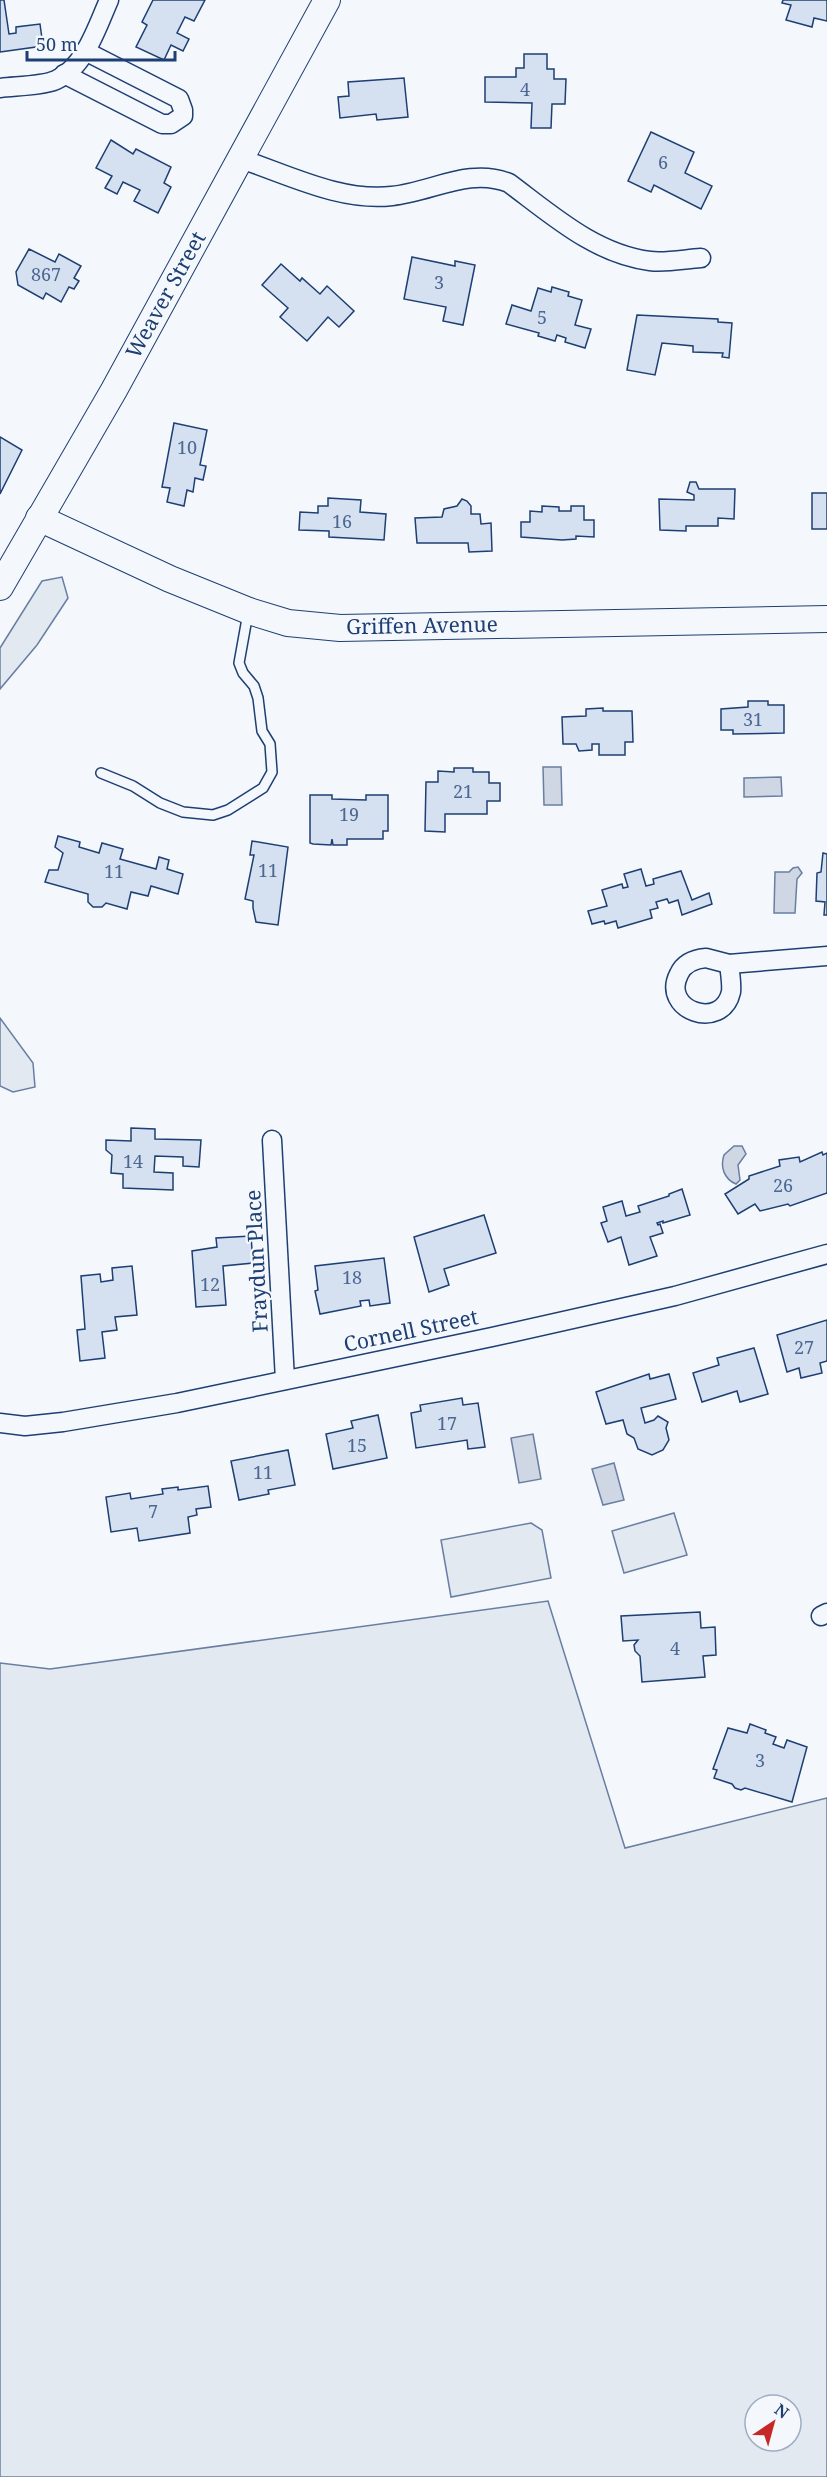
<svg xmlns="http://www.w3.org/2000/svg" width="827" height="2477" font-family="'Noto Serif',serif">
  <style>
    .green { fill: #e3e9f0; stroke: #687fa3; stroke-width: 1.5; fill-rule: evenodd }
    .water { fill: #cfd7e4; stroke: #687fa3; stroke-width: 1.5 }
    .building { fill: #d5e0f0; stroke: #1d3f73; stroke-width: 1.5 }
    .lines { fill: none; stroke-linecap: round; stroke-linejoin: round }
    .lane-casing { stroke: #1d3f73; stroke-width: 12 }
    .street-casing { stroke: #1d3f73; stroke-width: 21 }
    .secondary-casing { stroke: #1d3f73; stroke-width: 28 }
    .lane { stroke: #f4f7fb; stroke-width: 9 }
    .street { stroke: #f4f7fb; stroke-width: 18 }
    .secondary { stroke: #f4f7fb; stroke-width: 26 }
    .labels { text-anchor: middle; stroke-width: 4.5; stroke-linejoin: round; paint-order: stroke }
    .number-label { font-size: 18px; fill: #4b6792 }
    .street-label { font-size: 21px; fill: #1d3f73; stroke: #f4f7fb }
  </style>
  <rect width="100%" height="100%" fill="#f4f7fb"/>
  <g class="green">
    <path d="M62,577L68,598L37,645L0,689V648L42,581Z"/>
    <path d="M0,1018L33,1063L35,1087L13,1092L0,1086Z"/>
    <path d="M674,1513L687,1555L624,1573L612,1531Z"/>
    <path d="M531,1523L542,1530L551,1578L451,1597L441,1540Z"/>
    <path d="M548,1601L625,1848L827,1798V2477H0V1663L50,1669ZM755,2405H791V2441H755Z"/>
  </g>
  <g class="water">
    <path d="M543,767H561L562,805H544Z"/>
    <path d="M781,777L782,796L744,797V778Z"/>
    <path d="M798,867L802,873L797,879L795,913H774L775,872H789L793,868Z"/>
    <path d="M734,1146H742L746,1154L738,1165L740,1180L736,1184C724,1179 720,1167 724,1155Z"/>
    <path d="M533,1434L541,1479L519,1483L511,1438Z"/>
    <path d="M614,1463L624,1500L603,1505L592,1469Z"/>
  </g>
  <g class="building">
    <path d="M0,0H4L9,34L16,33V27L40,24L43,46L0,52Z"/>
    <path d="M153,0H205L194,21L185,17L177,33L189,39L183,51L171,45L164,60L136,47L147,25L142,22Z"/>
    <path d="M783,0H827V21L814,18L812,27L786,20L791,5L782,3Z"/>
    <path d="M524,54H547V69H554V79H566L565,104H552L551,128H531L532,103L485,102V77H516V68H524Z"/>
    <path d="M404,78L408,117L377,120L376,114L340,118L338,97L349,96L348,82Z"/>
    <path d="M651,132L694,152L685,173L712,186L701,209L654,185L651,192L628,181Z"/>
    <path d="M111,140L133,154L136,149L171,167L164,183L171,187L158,213L134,201L140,190L123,182L117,194L105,188L112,176L96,168Z"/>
    <path d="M29,249L55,262L59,254L81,266L74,278L79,281L74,289L69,287L61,302L46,293L43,299L18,285L16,272Z"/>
    <path d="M412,257L455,266V261L475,265L463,325L443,321L446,307L404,299Z"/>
    <path d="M281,264L300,281L302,278L320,294L327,286L354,311L339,327L328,317L307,341L280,317L288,308L262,285Z"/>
    <path d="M552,287L569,292L568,296L582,300L575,325L591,329L585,348L565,342L566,338L557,335L555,341L538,336L539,333L506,324L512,305L531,311L538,288L551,292Z"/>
    <path d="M637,315L718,319V322L732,323L729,358L722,357L723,353L693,352V346L662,343L655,375L627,370Z"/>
    <path d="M174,423L207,430L200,465L206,466L203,480L195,478L193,492L187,490L184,506L167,502L170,488L162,487Z"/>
    <path d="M0,437L22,450L0,494Z"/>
    <path d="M690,482H696L699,489H735L734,519L718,518V526H686V531L660,530L659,499L694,500V495L687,492Z"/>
    <rect x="812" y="493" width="15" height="36"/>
    <path d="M328,498L361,500L360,512L386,514L384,540L329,537V531L299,530L300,512L318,513V506H328Z"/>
    <path d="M462,499L467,501L471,506V514H480L481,524L491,523L492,551L469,552L468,543H417L415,518L442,517L444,509L457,506Z"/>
    <path d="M542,506L559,507V511H571V506H584V520H594V537L576,536V539L562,540L521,537V522H530V511L542,512Z"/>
    <path d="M748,701H768V705H784V733L733,734V730H721V709L748,707Z"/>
    <path d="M603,708V711H632L633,742H625V755H599V744H592V750L579,751L576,744H563L562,717L586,716V709Z"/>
    <path d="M454,768H473V772H489V783H500V801H487V814H445V832L425,831L426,782H438V771L454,772Z"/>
    <path d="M310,795H332V799L366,800V795H388V831H383V839H347V845H333L332,839L331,845L313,844L310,843Z"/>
    <path d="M58,836L80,842L79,847L99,853L102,843L123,849L120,859L156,869L159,857L169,860L167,869L183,874L178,894L151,886L148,896L131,892L127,909L106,903L102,907H93L88,902V894L45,882L49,870H58L63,853L55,847Z"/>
    <path d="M252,841L288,847L278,925L256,922L253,908V901L245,899L254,855H250Z"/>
    <path d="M823,853L827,854V915H824L825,902L816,901L817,873L821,872Z"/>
    <path d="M641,869L646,886L654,884L653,879L681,871L692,900L709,893L712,904L682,915L678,900L669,903L667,899L656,902L658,908L650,910L652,918L618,928L616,921L605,924L604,921L592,924L588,911L607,906L602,890L622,884L623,888L628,887L624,874Z"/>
    <path d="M131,1128L155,1129V1139L201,1140L199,1167L183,1166V1157L155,1156L154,1172L173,1173V1190L123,1188V1174L111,1173L112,1155L106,1150V1140L131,1141Z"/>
    <path d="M822,1152L823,1155L827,1153V1193L790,1206L788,1204L760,1211L755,1204L738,1214L725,1194L749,1179V1176L780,1166L779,1160L799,1157L800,1162Z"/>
    <path d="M682,1189L690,1215L663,1223V1221L657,1223L658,1225L660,1224L663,1233L650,1237L657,1256L629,1265L621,1237L608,1242L601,1223L607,1221L603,1207L622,1201L626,1216L640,1212L638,1206L669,1196V1194Z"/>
    <path d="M484,1215L496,1253L444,1269L449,1285L429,1292L414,1237Z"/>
    <path d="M251,1236L253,1263L223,1266L226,1305L196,1307L192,1251L217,1247L216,1238Z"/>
    <path d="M384,1258L390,1303L370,1306L369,1300L360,1301L361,1306L320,1314L315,1291L318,1290L315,1266Z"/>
    <path d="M132,1266L137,1315L115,1317L117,1330L102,1332L105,1358L80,1361L77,1330L85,1329L81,1276L100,1274L101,1282L113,1280L112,1268Z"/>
    <path d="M827,1320V1361L820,1363L822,1373L801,1378L799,1368L787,1372L777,1335Z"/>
    <path d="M754,1348L768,1394L740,1402L737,1391L702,1402L693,1373L719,1365L717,1358Z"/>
    <path d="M649,1374L650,1379L669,1374L676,1399L641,1408L645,1423L654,1420L658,1416L668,1422L666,1428L669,1440L663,1450L652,1455L638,1449L634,1438L627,1434L623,1420L606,1424L596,1392Z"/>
    <path d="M462,1398L463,1405L478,1403L485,1447L468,1449L467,1440L416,1448L411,1413L421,1411L420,1405Z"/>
    <path d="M378,1415L387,1458L333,1469L326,1434L353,1428L351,1421Z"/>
    <path d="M288,1450L295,1485L268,1490L269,1494L239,1500L231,1461Z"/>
    <path d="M208,1486L211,1507L196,1509L197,1515L188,1517L190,1533L139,1541L137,1528L111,1532L106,1497L130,1493L131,1499L163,1494L162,1489L178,1487V1490Z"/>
    <path d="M700,1612L701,1628L715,1627L716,1655L703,1656L705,1677L642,1682L640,1656L635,1651L634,1645L638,1640L623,1641L621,1616Z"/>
    <path d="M750,1724L766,1730L765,1733L776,1737L773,1744L784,1748L787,1740L807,1747L792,1802L745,1788L741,1790L735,1788L732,1784L714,1778L717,1770L713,1769L728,1728L747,1733Z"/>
  </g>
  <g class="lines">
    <defs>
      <path id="lane" d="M101,773L133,786L160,803L183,812L213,815L228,810L263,788L272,772L270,744L262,731L258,698L254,686L243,673L239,663L248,613"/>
      <g id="street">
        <path d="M64,74L162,124H171L183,116V110L179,99L85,51"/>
        <path d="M0,88C15,86 43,86 56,80C85,67 97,27 109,0"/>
        <path d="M241,159C289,175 341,202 392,196C432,192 469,167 509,183C552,215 595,254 650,261C666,263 685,259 701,258"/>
        <path d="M706,958L729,964C730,973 732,984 731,992C722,1032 660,1010 679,974C684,963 694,959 706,958Z"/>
        <path d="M729,964L827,956"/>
        <path d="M272,1140L285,1380"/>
        <path d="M0,1423L25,1426L63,1422L177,1403L492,1337L675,1296L827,1254"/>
        <path d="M821,1616L827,1613"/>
      </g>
      <g id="secondary">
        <path d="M39,518L170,579L249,611L288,623L340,628L827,619"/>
        <path d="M0,587L114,390L327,0"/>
      </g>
    </defs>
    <use href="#lane" class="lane-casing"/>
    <use href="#street" class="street-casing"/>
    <use href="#secondary" class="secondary-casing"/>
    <use href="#lane" class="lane"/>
    <use href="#street" class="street"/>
    <use href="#secondary" class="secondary"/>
  </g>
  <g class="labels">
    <g class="number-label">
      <text x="525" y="96">4</text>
      <text x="663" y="169">6</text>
      <text x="46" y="281">867</text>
      <text x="439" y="289">3</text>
      <text x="542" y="324">5</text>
      <text x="187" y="454">10</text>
      <text x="342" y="528">16</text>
      <text x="753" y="726">31</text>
      <text x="463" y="798">21</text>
      <text x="349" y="821">19</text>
      <text x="268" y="877">11</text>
      <text x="114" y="878">11</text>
      <text x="133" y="1168">14</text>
      <text x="783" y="1192">26</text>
      <text x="352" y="1284">18</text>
      <text x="210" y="1291">12</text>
      <text x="804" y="1354">27</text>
      <text x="447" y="1430">17</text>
      <text x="357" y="1452">15</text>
      <text x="263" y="1479">11</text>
      <text x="153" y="1518">7</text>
      <text x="675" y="1655">4</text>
      <text x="760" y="1767">3</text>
    </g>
    <g class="street-label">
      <text transform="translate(166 295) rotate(-61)" y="7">Weaver Street</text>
      <text transform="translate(422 626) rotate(-1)" y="7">Griffen Avenue</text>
      <text transform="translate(257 1261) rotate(-93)" y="7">Fraydun Place</text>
      <text transform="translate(411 1331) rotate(-12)" y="7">Cornell Street</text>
    </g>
  </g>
  <g transform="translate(773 2423) rotate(36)"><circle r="28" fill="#f4f7fb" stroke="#9eadc5" stroke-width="1.5"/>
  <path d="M0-4.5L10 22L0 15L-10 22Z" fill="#c62828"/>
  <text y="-9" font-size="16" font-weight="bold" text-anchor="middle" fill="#1d3f73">N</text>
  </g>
  <path d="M27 51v9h148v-9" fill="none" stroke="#1d3f73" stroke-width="3"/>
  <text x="36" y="51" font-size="18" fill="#1d3f73" stroke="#f4f7fb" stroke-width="4.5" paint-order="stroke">50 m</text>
</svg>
